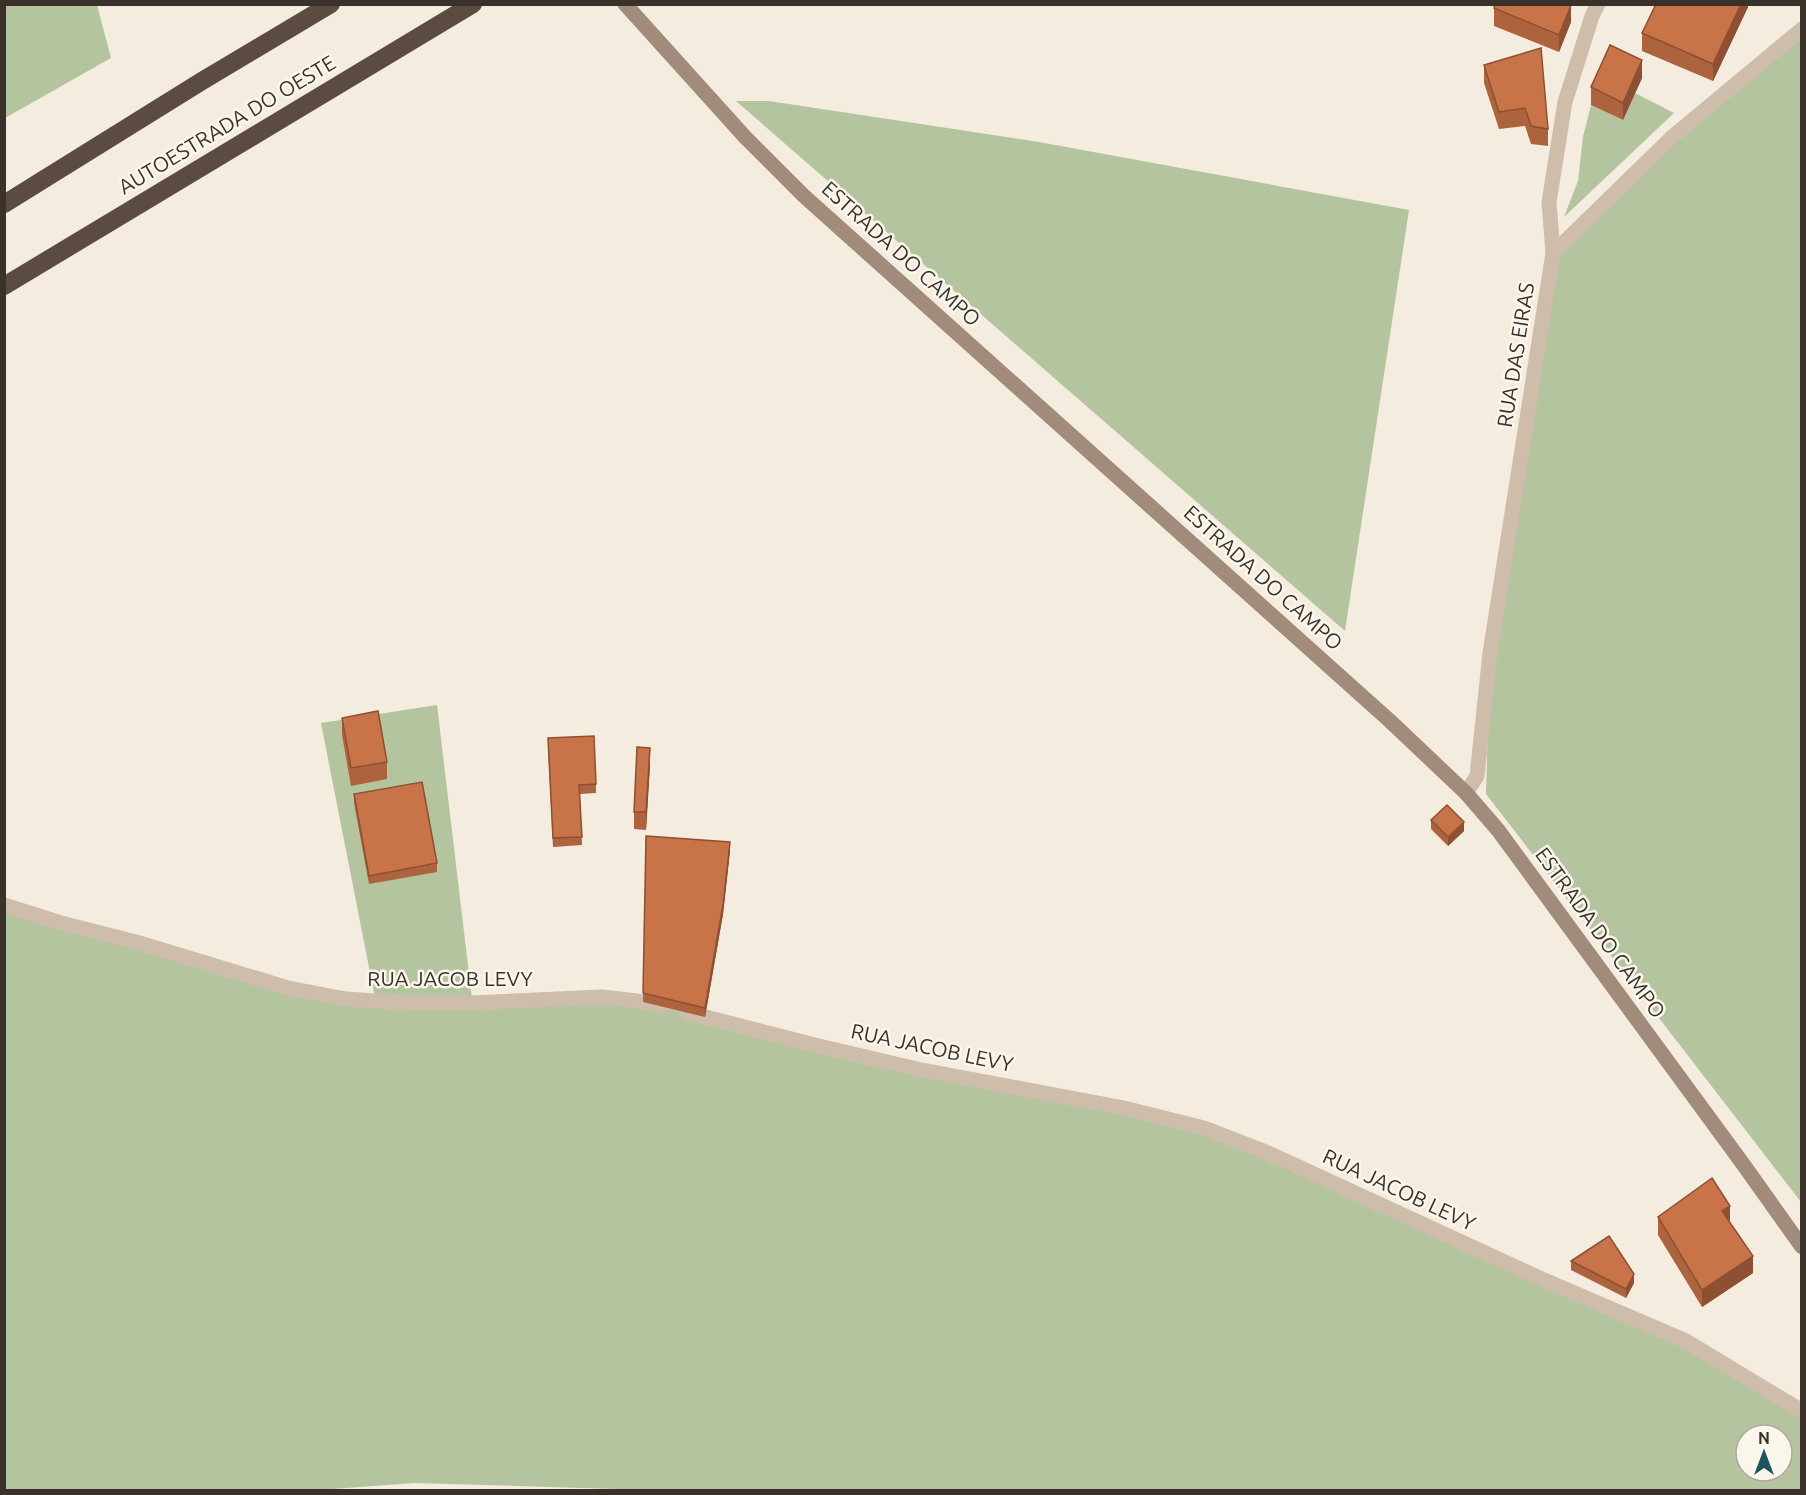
<svg xmlns="http://www.w3.org/2000/svg" width="1806" height="1495" font-family="Ubuntu,sans-serif">
  <style>
    .green { fill: #b4c49e; fill-rule: evenodd }
    .lines { fill: none; stroke-linecap: round; stroke-linejoin: round }
    .street { stroke: #cdbdaa; stroke-width: 15 }
    .secondary { stroke: #a18c7b; stroke-width: 15 }
    .highway { stroke: #5b4b41; stroke-width: 18 }
    .wall { fill: #ad633e }
    .shaded-wall { fill: #8d5032 }
    .building { fill: #c97348; stroke: #8d5032; stroke-width: 1.5 }
    .labels { text-anchor: middle; stroke-width: 5; stroke-linejoin: round; paint-order: stroke }
    .street-label { font-size: 21px; fill: #3a312a; stroke: #fbf6ec }
  </style>
  <rect width="100%" height="100%" fill="#f4ecdf"/>
  <g class="green">
    <path d="M5,4L97,5L111,58L5,118Z"/>
    <path d="M1801,29V1202L1486,794L1490,653L1553,253Z"/>
    <path d="M1635,93L1674,113L1564,217L1578,181L1583,137L1591,105L1623,120Z"/>
    <path d="M736,101H769L1039,142L1409,210L1345,631Z"/>
    <path d="M437,705L472,999L375,998L321,723Z"/>
    <path d="M4,906L346,999L637,1001L1204,1128L1668,1333L1801,1411V1490H649L414,1483L320,1490H5ZM1746,1435H1782V1471H1746Z"/>
  </g>
  <g class="lines">
    <g class="street">
      <path d="M1553,253L1549,202L1565,102L1592,16L1598,4"/>
      <path d="M1466,793L1477,776L1490,653L1553,253L1671,138L1802,29"/>
      <path d="M4,905L61,923L136,942L288,988L346,999L404,1003H471L602,997L637,1001L662,1006"/>
      <path d="M686,1012L819,1046L917,1069L1124,1108L1204,1128L1266,1152L1544,1280L1686,1341L1802,1411"/>
    </g>
    <path class="secondary" d="M625,4L745,137L804,196L1390,721L1466,793L1498,830L1743,1164L1802,1247"/>
    <g class="highway">
      <path d="M4,204L202,81L331,4"/>
      <path d="M4,286L473,4"/>
    </g>
  </g>
  <g class="wall">
    <path d="M1748,4V7L1713,81L1642,51V33Z"/>
    <path d="M1494,8L1571,22L1559,52L1494,26Z"/>
    <path d="M1484,65L1548,129V146L1531,144L1525,126L1499,129L1484,83Z"/>
    <path d="M1642,78L1623,120L1591,105V87Z"/>
    <path d="M342,718L387,762V779L351,786L342,735Z"/>
    <path d="M548,747L596,784V793L580,794L582,845L553,847Z"/>
    <path d="M650,765L646,830L634,829V812Z"/>
    <path d="M354,794L437,863V872L369,884L354,803Z"/>
    <path d="M1431,820L1464,831L1448,846L1431,829Z"/>
    <path d="M646,836L730,851L723,914L705,1017L643,1002Z"/>
    <path d="M1658,1217L1730,1222L1753,1273L1702,1307L1658,1235Z"/>
    <path d="M1571,1261L1634,1283L1626,1298L1571,1270Z"/>
  </g>
  <g class="shaded-wall">
    <path d="M1741,4H1748V7L1713,81V64Z"/>
    <path d="M1571,5V22L1559,52V35Z"/>
    <path d="M1642,60V78L1623,120V103Z"/>
    <path d="M650,748V765L646,830V812Z"/>
    <path d="M1464,822V831L1448,846V837Z"/>
    <path d="M730,842V851L723,914L705,1017V1008Z"/>
    <path d="M1730,1206V1223L1722,1211Z"/>
    <path d="M1753,1256V1273L1702,1307V1290Z"/>
    <path d="M1634,1274V1283L1626,1298V1289Z"/>
  </g>
  <g class="building">
    <path d="M1495,4H1570L1571,5L1559,35L1494,8Z"/>
    <path d="M1656,4H1741L1713,64L1642,33Z"/>
    <path d="M1610,45L1642,60L1623,103L1591,87Z"/>
    <path d="M1541,48L1548,129L1531,126L1525,108L1499,112L1484,65Z"/>
    <path d="M378,711L387,762L351,768L342,718Z"/>
    <path d="M594,736L596,784L579,785L582,837L553,838L548,738Z"/>
    <path d="M637,747L650,748L646,812H634Z"/>
    <path d="M422,782L437,863L369,876L354,794Z"/>
    <path d="M1447,805L1464,822L1448,837L1431,820Z"/>
    <path d="M646,836L730,842L723,905L705,1008L643,993Z"/>
    <path d="M1712,1178L1730,1206L1722,1211L1753,1256L1702,1290L1658,1217Z"/>
    <path d="M1609,1236L1634,1274L1626,1289L1571,1261Z"/>
  </g>
  <g class="labels">
    <g class="street-label">
      <text transform="translate(227 125) rotate(-31)" y="7">AUTOESTRADA DO OESTE</text>
      <text transform="translate(901 254) rotate(42)" y="7">ESTRADA DO CAMPO</text>
      <text transform="translate(1516 355) rotate(-81)" y="7">RUA DAS EIRAS</text>
      <text transform="translate(1263 578) rotate(42)" y="7">ESTRADA DO CAMPO</text>
      <text transform="translate(1600 933) rotate(54)" y="7">ESTRADA DO CAMPO</text>
      <text x="450" y="986">RUA JACOB LEVY</text>
      <text transform="translate(932 1048) rotate(12)" y="7">RUA JACOB LEVY</text>
      <text transform="translate(1399 1190) rotate(25)" y="7">RUA JACOB LEVY</text>
    </g>
  </g>
  <rect width="1806" height="1495" fill="none" stroke="#3a312a" stroke-width="12"/>
  <g transform="translate(1764 1453)"><circle r="28" fill="#fbf6ec" stroke="#aea79e" stroke-width="1.5"/>
  <path d="M0-4.5L10 22L0 15L-10 22Z" fill="#1e545e"/>
  <text y="-9" font-size="16" font-weight="bold" text-anchor="middle" fill="#3a312a">N</text>
  </g>
</svg>
